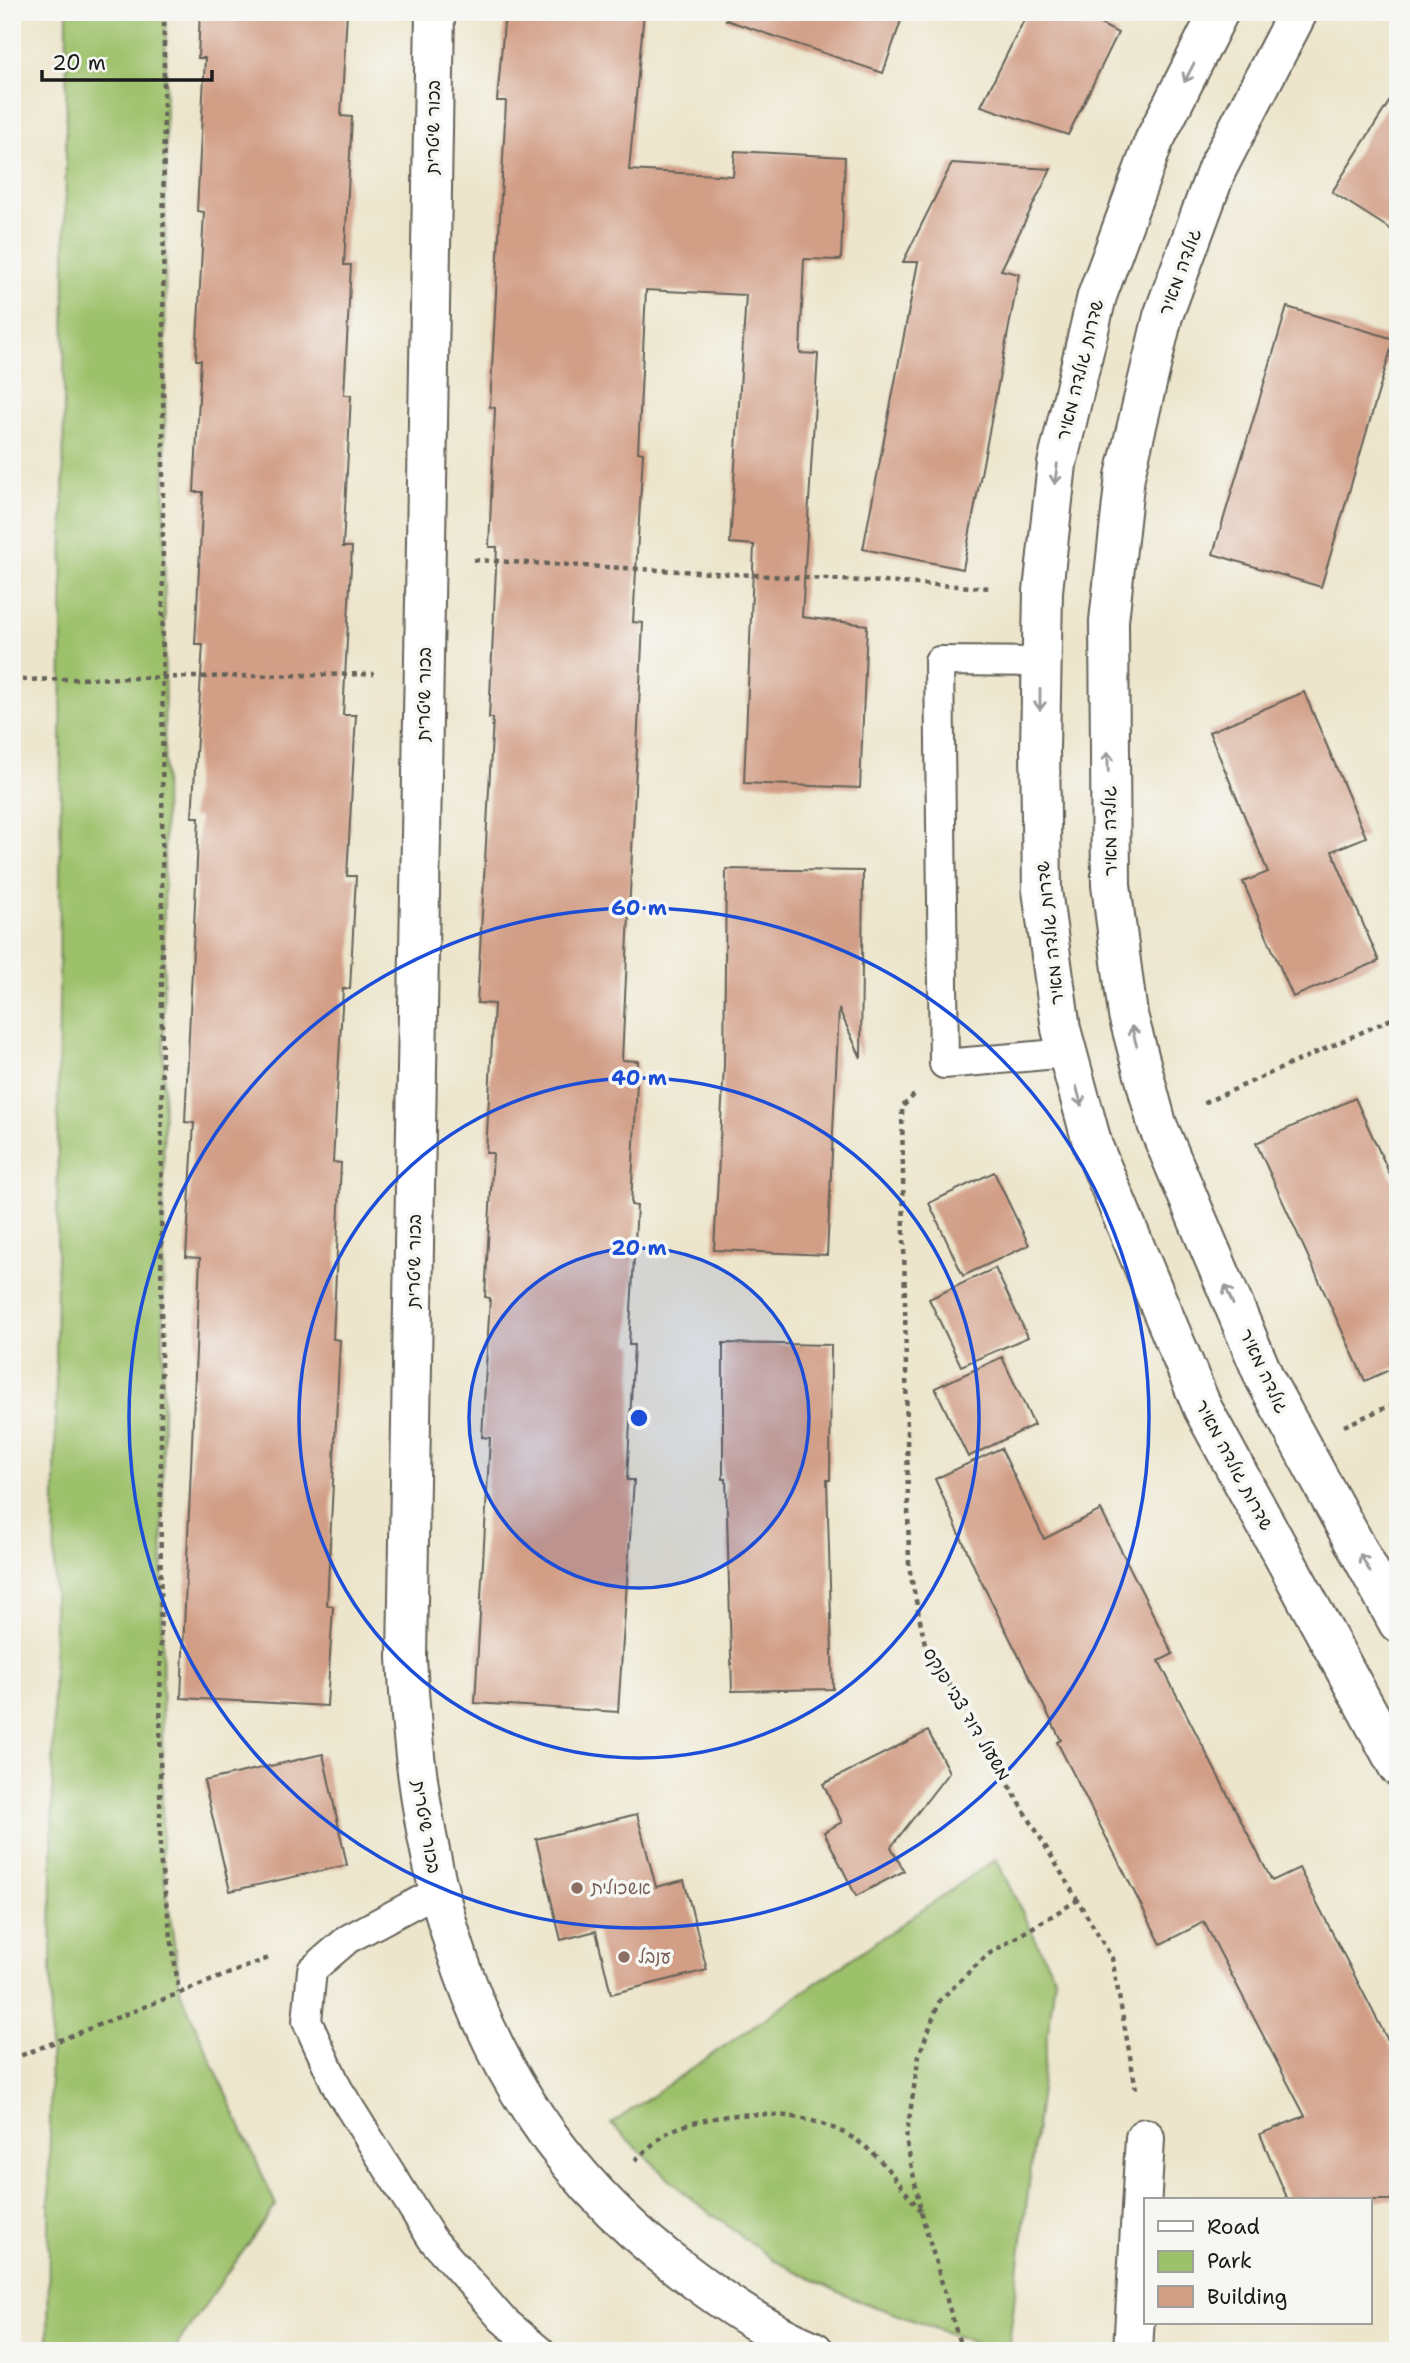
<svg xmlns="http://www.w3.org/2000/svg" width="1410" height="2363" font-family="'Shantell Sans','Playpen Sans Hebrew',sans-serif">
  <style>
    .green { fill: #9dc16a; stroke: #5c6e43; stroke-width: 2 }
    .building { fill: #d29e86 }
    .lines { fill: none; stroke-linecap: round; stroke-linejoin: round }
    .lane-casing { stroke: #656259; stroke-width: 32 }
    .street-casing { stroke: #656259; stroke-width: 42 }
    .secondary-casing { stroke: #656259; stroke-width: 42 }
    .path { stroke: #656259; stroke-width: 4.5; stroke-dasharray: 5 5; stroke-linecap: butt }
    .lane { stroke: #fff; stroke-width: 28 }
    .street { stroke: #fff; stroke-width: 38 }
    .secondary { stroke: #fff; stroke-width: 38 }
    .oneway { stroke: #999 }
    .ring { fill: none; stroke: #1d4ed8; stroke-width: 3.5 }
    .education-dot { fill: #8d6e63; stroke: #f6f6f2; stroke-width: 2.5 }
    .labels { text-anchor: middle; stroke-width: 7; stroke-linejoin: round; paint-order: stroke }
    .street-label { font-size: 18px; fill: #1c1c1c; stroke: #f6f6f2 }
    .education-label { font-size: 18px; fill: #785e54; stroke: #f6f6f2; text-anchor: start }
    .centre { fill: #1d4ed8; stroke: #f6f6f2; stroke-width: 3.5 }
    .ring-label { font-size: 21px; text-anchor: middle; font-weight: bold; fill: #1d4ed8; stroke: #f6f6f2; stroke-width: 7; stroke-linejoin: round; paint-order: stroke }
  </style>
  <rect width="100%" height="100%" fill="#f6f6f2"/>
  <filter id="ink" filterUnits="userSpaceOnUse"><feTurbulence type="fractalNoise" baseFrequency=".0143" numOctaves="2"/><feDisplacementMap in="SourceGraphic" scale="14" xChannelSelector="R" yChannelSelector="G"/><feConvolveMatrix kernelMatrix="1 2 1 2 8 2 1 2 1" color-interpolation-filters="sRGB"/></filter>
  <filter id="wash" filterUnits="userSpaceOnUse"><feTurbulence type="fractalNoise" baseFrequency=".00686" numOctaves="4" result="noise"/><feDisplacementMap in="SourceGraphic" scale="28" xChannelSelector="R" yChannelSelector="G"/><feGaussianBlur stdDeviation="1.57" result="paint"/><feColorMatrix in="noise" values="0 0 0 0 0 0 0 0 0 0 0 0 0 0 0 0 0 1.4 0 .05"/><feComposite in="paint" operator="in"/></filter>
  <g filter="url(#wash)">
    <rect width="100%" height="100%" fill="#ece5cb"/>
    <g class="green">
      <path d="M67,12H166L162,1858L181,1993L276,2205L178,2343V2351H48Z"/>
      <path d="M996,1859L1055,1978L1008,2351H998L851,2298L773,2260L689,2197L611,2124Z"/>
    </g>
    <g id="blocks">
      <g class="building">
        <path d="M200,12H347L341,116L352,117L344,265H351L344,395H351L343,547H352L343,715H356L347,876H356L350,989H343L333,1162L341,1163L333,1339L340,1340L327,1605L333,1606L327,1706L181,1698L200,1258L186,1257L194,1123L185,1122L199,817H192L203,644H195L203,492H194L201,360H196L204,212L197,211L205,58H198Z"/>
        <path d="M505,12H644L629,170L733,176L735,151L845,157L841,260L804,259L800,353L818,354L802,617L867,625L860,788L744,783L754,545L730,543L746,295L646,290L638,452L643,453L633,622L643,623L622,1060L638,1061L631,1205L637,1206L629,1345H634L627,1480H634L618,1712L475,1703L490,1438L482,1437L490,1298L485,1297L493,1153H486L494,1004L477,1003L493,718H489L497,547H489L495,408L490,407L506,101H497Z"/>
        <path d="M728,12H904L883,73L726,20Z"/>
        <path d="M1028,12H1077L1118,33L1068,135L981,106Z"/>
        <path d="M1398,88V234L1332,192Z"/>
        <path d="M952,163L1051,169L1001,270L1019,274L963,569L863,549L918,262H903Z"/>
        <path d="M1287,307L1394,339L1321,587L1213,554Z"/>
        <path d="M1304,692L1366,837L1332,851L1379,961L1293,997L1243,882L1268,872L1209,732Z"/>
        <path d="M726,869L863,871L861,1058L839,1009L827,1255L714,1250L724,1066Z"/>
        <path d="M1355,1098L1398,1192V1366L1365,1381L1256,1143Z"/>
        <path d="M994,1172L1029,1245L963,1276L929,1203Z"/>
        <path d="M995,1268L1028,1337L961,1366L929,1299Z"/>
        <path d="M723,1343L831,1345L830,1480H827L833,1689L732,1691L726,1479H723Z"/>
        <path d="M1002,1357L1034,1425L968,1457L935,1388Z"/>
        <path d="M1001,1448L1044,1539L1101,1510L1173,1654L1159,1661L1272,1881L1299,1868L1398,2060V2200H1288L1260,2134L1305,2116L1204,1922L1161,1944L1057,1742L1061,1740L977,1573L935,1479Z"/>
        <path d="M928,1731L949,1772L891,1847L904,1871L856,1896L824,1832L842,1822L823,1784Z"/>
        <path d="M323,1754L347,1865L230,1891L204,1781Z"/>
        <path d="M637,1814L656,1887L684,1880L707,1970L611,1994L596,1931L561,1940L536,1839Z"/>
      </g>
    </g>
  </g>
  <g filter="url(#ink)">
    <use href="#blocks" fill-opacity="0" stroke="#656259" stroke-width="2"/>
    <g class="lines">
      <defs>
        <g id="lane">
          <path d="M1040,662L939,661L944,1064L1068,1053"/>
          <path d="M438,1891L348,1939L312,1970L307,2021L338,2089L432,2239L502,2319L540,2351"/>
        </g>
        <g id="street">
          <path d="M435,12L407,1658C419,1901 480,2120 683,2271C723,2302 767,2332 814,2351"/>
          <path d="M1133,2351L1145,2138"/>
        </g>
        <g id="secondary">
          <path d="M1219,12L1154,141L1097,296L1057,464L1043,591L1040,748L1042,890L1061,1029L1093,1146L1203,1409L1398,1767"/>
          <path d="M1298,12L1217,169L1163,316L1125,476L1109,621L1111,885L1128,1015L1157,1124L1265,1379L1398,1623"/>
        </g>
      </defs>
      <use href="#lane" class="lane-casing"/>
      <use href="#street" class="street-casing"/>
      <use href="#secondary" class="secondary-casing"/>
      <g class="path">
        <path d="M164,12L160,1858L179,1993"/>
        <path d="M474,560L993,588"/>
        <path d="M12,680L374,674"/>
        <path d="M914,1095L902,1107L909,1567L925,1644L1112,1958L1136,2089"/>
        <path d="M1204,1103L1398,1016"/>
        <path d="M1344,1426L1398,1402"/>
        <path d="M12,2059L271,1957"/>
        <path d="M635,2160C647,2151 660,2135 673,2130C731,2106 819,2107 868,2149C888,2166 904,2191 921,2211"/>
        <path d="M962,2351L921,2212L906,2139L919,2055L940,2000L987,1955L1078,1900"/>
      </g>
      <use href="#lane" class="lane"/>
      <use href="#street" class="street"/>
      <use href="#secondary" class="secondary"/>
    </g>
    <defs><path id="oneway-shaft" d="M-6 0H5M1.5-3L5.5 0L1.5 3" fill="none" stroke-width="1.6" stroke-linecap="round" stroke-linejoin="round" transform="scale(1.75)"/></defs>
    <g class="oneway">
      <use href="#oneway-shaft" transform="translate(1189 73) rotate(117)"/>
      <use href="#oneway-shaft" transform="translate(1056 474) rotate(97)"/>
      <use href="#oneway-shaft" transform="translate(1040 700) rotate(90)"/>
      <use href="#oneway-shaft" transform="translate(1108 762) rotate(-91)"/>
      <use href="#oneway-shaft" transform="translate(1134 1036) rotate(-105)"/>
      <use href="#oneway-shaft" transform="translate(1079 1096) rotate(75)"/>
      <use href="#oneway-shaft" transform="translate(1229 1295) rotate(-113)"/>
      <use href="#oneway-shaft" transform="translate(1365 1563) rotate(-119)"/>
    </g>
  </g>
  <circle cx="639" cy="1418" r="170" fill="#1d4ed8" fill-opacity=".12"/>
  <g class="ring">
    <circle cx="639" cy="1418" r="170"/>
    <circle cx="639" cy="1418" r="340"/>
    <circle cx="639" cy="1418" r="510"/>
  </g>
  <g class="education-dot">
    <circle cx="577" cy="1888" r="7"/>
    <circle cx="624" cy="1957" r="7"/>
  </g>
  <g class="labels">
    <g class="street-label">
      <text transform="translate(433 127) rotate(-89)" y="6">בכור שיטרית</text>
      <text transform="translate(1180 272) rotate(-70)" y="6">גולדה מאיר</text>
      <text transform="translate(1080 370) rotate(-76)" y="6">שדרות גולדה מאיר</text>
      <text transform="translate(424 694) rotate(-89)" y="6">בכור שיטרית</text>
      <text transform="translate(1110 831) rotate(-91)" y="6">גולדה מאיר</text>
      <text transform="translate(1050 933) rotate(-96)" y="6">שדרות גולדה מאיר</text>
      <text transform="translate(414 1261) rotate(-89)" y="6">בכור שיטרית</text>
      <text transform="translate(1264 1371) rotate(65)" y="6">גולדה מאיר</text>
      <text transform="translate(1234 1465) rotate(62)" y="6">שדרות גולדה מאיר</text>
      <text transform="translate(967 1714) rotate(59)" y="6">משעול דוד צבי פנקס</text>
      <text transform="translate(426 1827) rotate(80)" y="6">בכור שיטרית</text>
    </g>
    <g class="education-label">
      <text x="591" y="1894">אשכולית</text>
      <text x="638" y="1963">ענבל</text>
    </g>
  </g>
  <circle cx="639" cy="1418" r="10" class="centre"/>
  <g class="ring-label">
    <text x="639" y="915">60 m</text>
    <text x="639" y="1085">40 m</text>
    <text x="639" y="1255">20 m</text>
  </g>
  <rect width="1410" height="2363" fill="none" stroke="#f6f6f2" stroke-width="42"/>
  <rect x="1144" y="2198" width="228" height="126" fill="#f6f6f2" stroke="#9f9f9c" stroke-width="2"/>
  <rect x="1158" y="2221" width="35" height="10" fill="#ffffff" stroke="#9f9f9c" stroke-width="2"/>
  <text x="1207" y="2234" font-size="21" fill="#1c1c1c">Road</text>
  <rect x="1158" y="2251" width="35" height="21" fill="#9dc16a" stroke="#9f9f9c" stroke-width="2"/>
  <text x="1207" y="2268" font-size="21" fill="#1c1c1c">Park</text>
  <rect x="1158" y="2286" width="35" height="21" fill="#d29e86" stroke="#9f9f9c" stroke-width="2"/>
  <text x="1207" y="2304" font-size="21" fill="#1c1c1c">Building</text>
  <path d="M42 70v10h170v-10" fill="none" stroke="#1c1c1c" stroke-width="3.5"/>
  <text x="52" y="70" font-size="21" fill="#1c1c1c" stroke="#f6f6f2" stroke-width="5" paint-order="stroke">20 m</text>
</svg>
